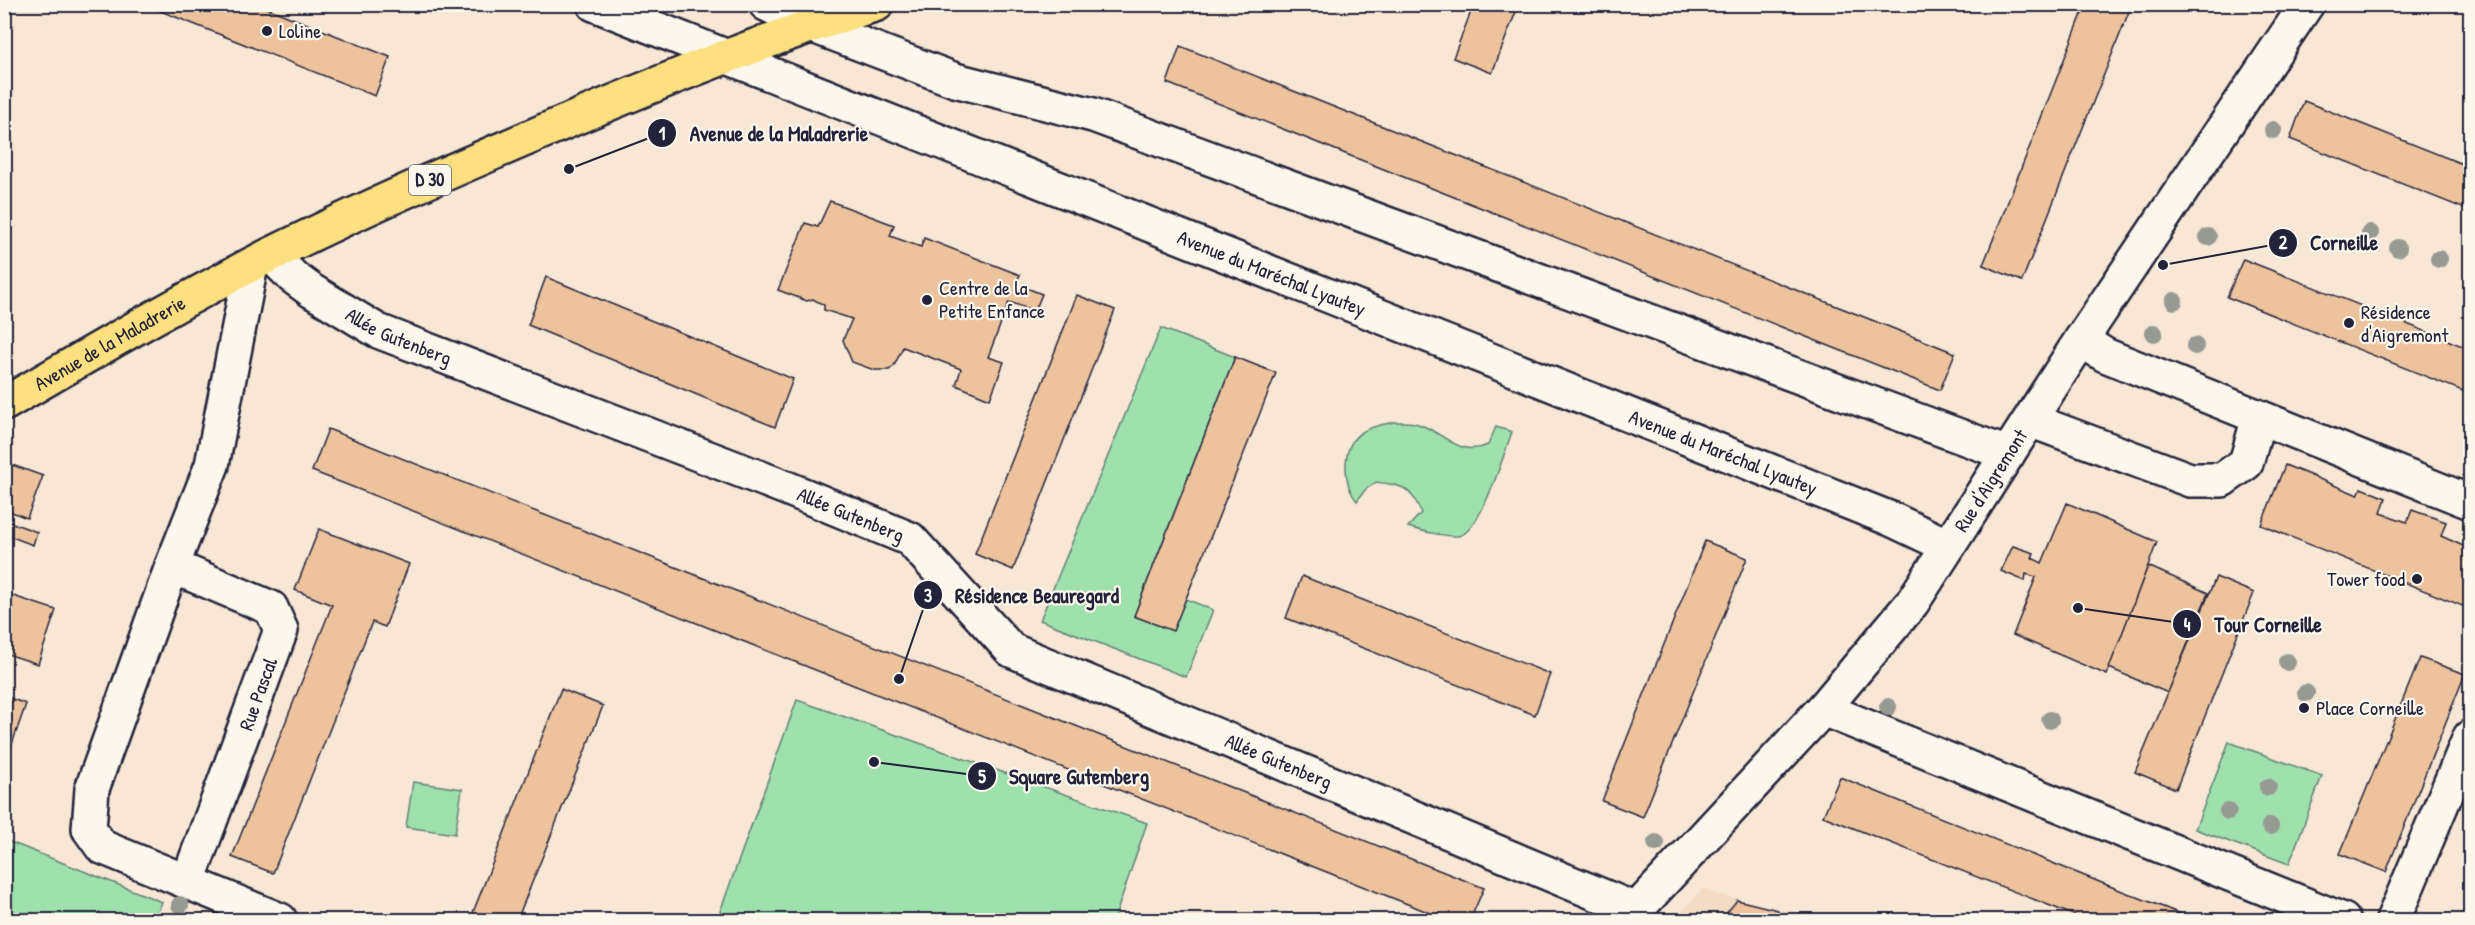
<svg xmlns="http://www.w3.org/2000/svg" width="2475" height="925" font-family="'Patrick Hand',sans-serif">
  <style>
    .built { fill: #f4dcc4 }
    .green { fill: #9fe1ac; stroke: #608274; stroke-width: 1.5 }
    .building { fill: #edc39d; stroke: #22223b; stroke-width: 1.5 }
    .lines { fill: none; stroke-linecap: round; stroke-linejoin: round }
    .minor-casing { stroke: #22223b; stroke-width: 38 }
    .major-casing { stroke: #22223b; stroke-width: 38 }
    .minor { stroke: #fbf7ec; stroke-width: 33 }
    .major { stroke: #fce080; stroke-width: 33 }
    .tree { fill: #979a93 }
    .poi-dot { fill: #22223b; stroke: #fbf7ec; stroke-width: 2 }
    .labels { text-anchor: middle; stroke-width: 4.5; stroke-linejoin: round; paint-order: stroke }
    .shield { fill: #fbf7ec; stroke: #636270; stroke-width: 1.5 }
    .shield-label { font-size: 18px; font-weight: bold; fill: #22223b }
    .poi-label { font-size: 20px; fill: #22223b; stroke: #fbf7ec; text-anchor: start }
    .street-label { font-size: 20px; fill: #22223b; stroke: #fbf7ec }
    .leader { fill: none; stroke: #22223b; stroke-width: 2 }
    .callout-dot { fill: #22223b; stroke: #fbf7ec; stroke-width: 2 }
    .mark-label { font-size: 18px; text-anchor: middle; font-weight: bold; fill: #fff }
    .callout-label { font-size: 21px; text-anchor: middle; font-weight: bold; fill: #22223b; stroke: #fbf7ec; stroke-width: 4.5; stroke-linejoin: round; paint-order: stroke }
  </style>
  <rect width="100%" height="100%" fill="#f7e7d4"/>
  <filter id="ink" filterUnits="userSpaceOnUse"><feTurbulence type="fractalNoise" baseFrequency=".0167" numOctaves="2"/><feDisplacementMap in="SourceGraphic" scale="12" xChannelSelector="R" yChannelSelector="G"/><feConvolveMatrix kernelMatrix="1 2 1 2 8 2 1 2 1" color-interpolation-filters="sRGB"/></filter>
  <g filter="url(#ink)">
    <path class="built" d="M1703,888L1714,893L1821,920H1673Z"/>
    <g class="green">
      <path d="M1161,328L1235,357L1134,616L1186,599L1213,610L1186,677L1040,620Z"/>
      <path d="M1394,422C1402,422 1411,421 1418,424C1444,432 1459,458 1488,445L1496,427L1512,432C1504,453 1481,533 1458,536C1447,537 1420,531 1408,527L1421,513C1412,487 1402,485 1376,482L1365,490L1357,501C1342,484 1341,445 1362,432C1371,426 1384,424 1394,422Z"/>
      <path d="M797,700L1147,823L1114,920H717Z"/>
      <path d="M2229,742L2322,776L2289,864L2195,829Z"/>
      <path d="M413,782L462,789L455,834L406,827Z"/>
      <path d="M5,840L162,902L155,920H5Z"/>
    </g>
    <g class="building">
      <path d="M143,4H257L390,57L375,96Z"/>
      <path d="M1474,4H1519L1492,73L1453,58Z"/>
      <path d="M2086,4H2132L2022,281L1983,265Z"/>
      <path d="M1180,46L1955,353L1940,390L1167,83Z"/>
      <path d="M2304,101L2470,167V211L2290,139Z"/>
      <path d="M830,201L894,225L890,236L921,247L924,238L1020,275L1016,284L1042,294L1035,311L1009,302L988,357L1004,362L990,399L956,385L961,369L903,347L894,366L889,370H874L852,362L843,340L852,319L824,310V305L813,299L807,301L778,290L805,223L818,227Z"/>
      <path d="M2243,259L2470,349V394L2227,297Z"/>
      <path d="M546,277L793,379L775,427L528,325Z"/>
      <path d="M1077,295L1115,310L1013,570L975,554Z"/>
      <path d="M1235,357L1276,373L1173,631L1134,616Z"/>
      <path d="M328,429L1484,888L1470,920H1448L312,471Z"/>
      <path d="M4,462L43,476L27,518L4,509Z"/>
      <path d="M2285,465L2358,495L2361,488L2386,498L2381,513L2407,522L2412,510L2446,522L2441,536L2470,549V609L2261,525Z"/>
      <path d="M2067,503L2157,542L2107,675L2013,635L2036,577L2026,574L2025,581L2001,571L2013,546L2034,553L2032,558L2042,563Z"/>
      <path d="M4,520L37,532L33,545L4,534Z"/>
      <path d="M319,529L409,564L385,627L372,622L273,873L232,857L332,605L295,590Z"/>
      <path d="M1705,541L1747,558L1643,817L1602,801Z"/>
      <path d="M2148,566L2208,593L2168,693L2109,668Z"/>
      <path d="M1302,576L1550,674L1535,715L1286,618Z"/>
      <path d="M2216,577L2254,593L2176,789L2135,772Z"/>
      <path d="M4,593L56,610L38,664L4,653Z"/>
      <path d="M2420,658L2465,674L2386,872L2340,854Z"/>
      <path d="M561,689L603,706L517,920H470Z"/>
      <path d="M4,696L26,704L4,767Z"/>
      <path d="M1840,777L2107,885L2196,920H2086L1823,816Z"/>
      <path d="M1737,900L1778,910L1776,920H1745L1725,915Z"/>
    </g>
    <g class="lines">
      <defs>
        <g id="minor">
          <path id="s1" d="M594,4L1891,519L1948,546"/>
          <path d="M766,4L811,25L955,80L1093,115L2008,454"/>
          <path id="s2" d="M271,255L293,277L312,291L378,331L784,487L910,539L1011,650L1636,910"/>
          <path d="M251,265L212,465L172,566L92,789L89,829L102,847L280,920"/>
          <path d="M2081,340L2105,355L2470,502"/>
          <path d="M2030,420L2190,480H2222L2246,463L2259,417"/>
          <path d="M172,566L271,608L281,630L188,881"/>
          <path d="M1823,709L2343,920"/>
          <path id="s3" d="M1627,920L1823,709L1912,603L2081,340L2307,4"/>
          <path d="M2393,920L2470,737"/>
        </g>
        <g id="major">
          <path id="s4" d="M4,404C92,353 180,301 270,255C364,208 460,167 556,126C662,81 768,38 877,4"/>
        </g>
      </defs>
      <use href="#minor" class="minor-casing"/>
      <use href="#major" class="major-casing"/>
      <use href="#minor" class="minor"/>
      <use href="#major" class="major"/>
    </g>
    <g class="tree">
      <circle cx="2273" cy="130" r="9"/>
      <circle cx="2370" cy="233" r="9"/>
      <circle cx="2208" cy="237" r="9"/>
      <circle cx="2398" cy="248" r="9"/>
      <circle cx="2439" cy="259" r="9"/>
      <circle cx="2174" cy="301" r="9"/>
      <circle cx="2154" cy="333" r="9"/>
      <circle cx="2195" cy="346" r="9"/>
      <circle cx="2287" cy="662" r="9"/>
      <circle cx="2306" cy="693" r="9"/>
      <circle cx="1888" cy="707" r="9"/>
      <circle cx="2050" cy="720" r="9"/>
      <circle cx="2268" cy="787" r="9"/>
      <circle cx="2228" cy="811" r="9"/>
      <circle cx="2270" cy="826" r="9"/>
      <circle cx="1656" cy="843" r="9"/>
      <circle cx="180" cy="905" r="9"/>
    </g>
  </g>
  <g class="poi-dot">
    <circle cx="267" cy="31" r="6"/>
    <circle cx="927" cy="300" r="6"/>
    <circle cx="2349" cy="323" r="6"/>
    <circle cx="2417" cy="579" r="6"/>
    <circle cx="2304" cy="708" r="6"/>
  </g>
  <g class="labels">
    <rect class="shield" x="409" y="165" width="42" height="30" rx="4.5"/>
    <g class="shield-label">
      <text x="430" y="186">D 30</text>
    </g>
    <g class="poi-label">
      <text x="279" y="38">Loline</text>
      <text x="939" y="295">Centre de la<tspan x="939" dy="23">Petite Enfance</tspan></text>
      <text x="2361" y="319">Résidence<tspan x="2361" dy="23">d'Aigremont</tspan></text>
      <text x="2405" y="586" text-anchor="end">Tower food</text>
      <text x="2316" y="715">Place Corneille</text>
    </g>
    <g class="street-label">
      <text dy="7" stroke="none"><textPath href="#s1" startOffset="729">Avenue du Maréchal Lyautey</textPath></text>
      <text dy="7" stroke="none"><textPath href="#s2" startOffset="153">Allée Gutenberg</textPath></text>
      <text dy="7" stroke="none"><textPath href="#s4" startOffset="122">Avenue de la Maladrerie</textPath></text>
      <text dy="7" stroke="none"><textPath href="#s1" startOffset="1215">Avenue du Maréchal Lyautey</textPath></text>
      <text dy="7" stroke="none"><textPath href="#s3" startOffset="572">Rue d'Aigremont</textPath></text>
      <text dy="7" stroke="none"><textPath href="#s2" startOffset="639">Allée Gutenberg</textPath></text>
      <text transform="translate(258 694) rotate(-70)" y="7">Rue Pascal</text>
      <text dy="7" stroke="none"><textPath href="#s2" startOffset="1143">Allée Gutenberg</textPath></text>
    </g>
  </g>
  <path class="leader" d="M569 169L662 133M2163 265L2283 243M899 679L928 595M2078 608L2187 624M874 762L982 776"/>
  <g class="callout-dot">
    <circle cx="569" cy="169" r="6"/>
    <circle cx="2163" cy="265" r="6"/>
    <circle cx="899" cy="679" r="6"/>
    <circle cx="2078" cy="608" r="6"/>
    <circle cx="874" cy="762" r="6"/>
    <circle cx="662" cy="133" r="15"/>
    <circle cx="2283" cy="243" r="15"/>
    <circle cx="928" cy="595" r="15"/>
    <circle cx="2187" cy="624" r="15"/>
    <circle cx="982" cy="776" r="15"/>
  </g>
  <g class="mark-label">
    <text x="662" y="140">1</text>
    <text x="2283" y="249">2</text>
    <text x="928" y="602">3</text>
    <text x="2187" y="631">4</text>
    <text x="982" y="783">5</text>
  </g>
  <g class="callout-label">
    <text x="779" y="141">Avenue de la Maladrerie</text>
    <text x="2344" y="250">Corneille</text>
    <text x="1037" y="603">Résidence Beauregard</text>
    <text x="2268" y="632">Tour Corneille</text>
    <text x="1079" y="784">Square Gutemberg</text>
  </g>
  <rect width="2475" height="925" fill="none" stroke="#fbf7ec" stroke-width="24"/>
  <rect x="12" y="12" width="2451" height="901" fill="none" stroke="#22223b" stroke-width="2" filter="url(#ink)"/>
</svg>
